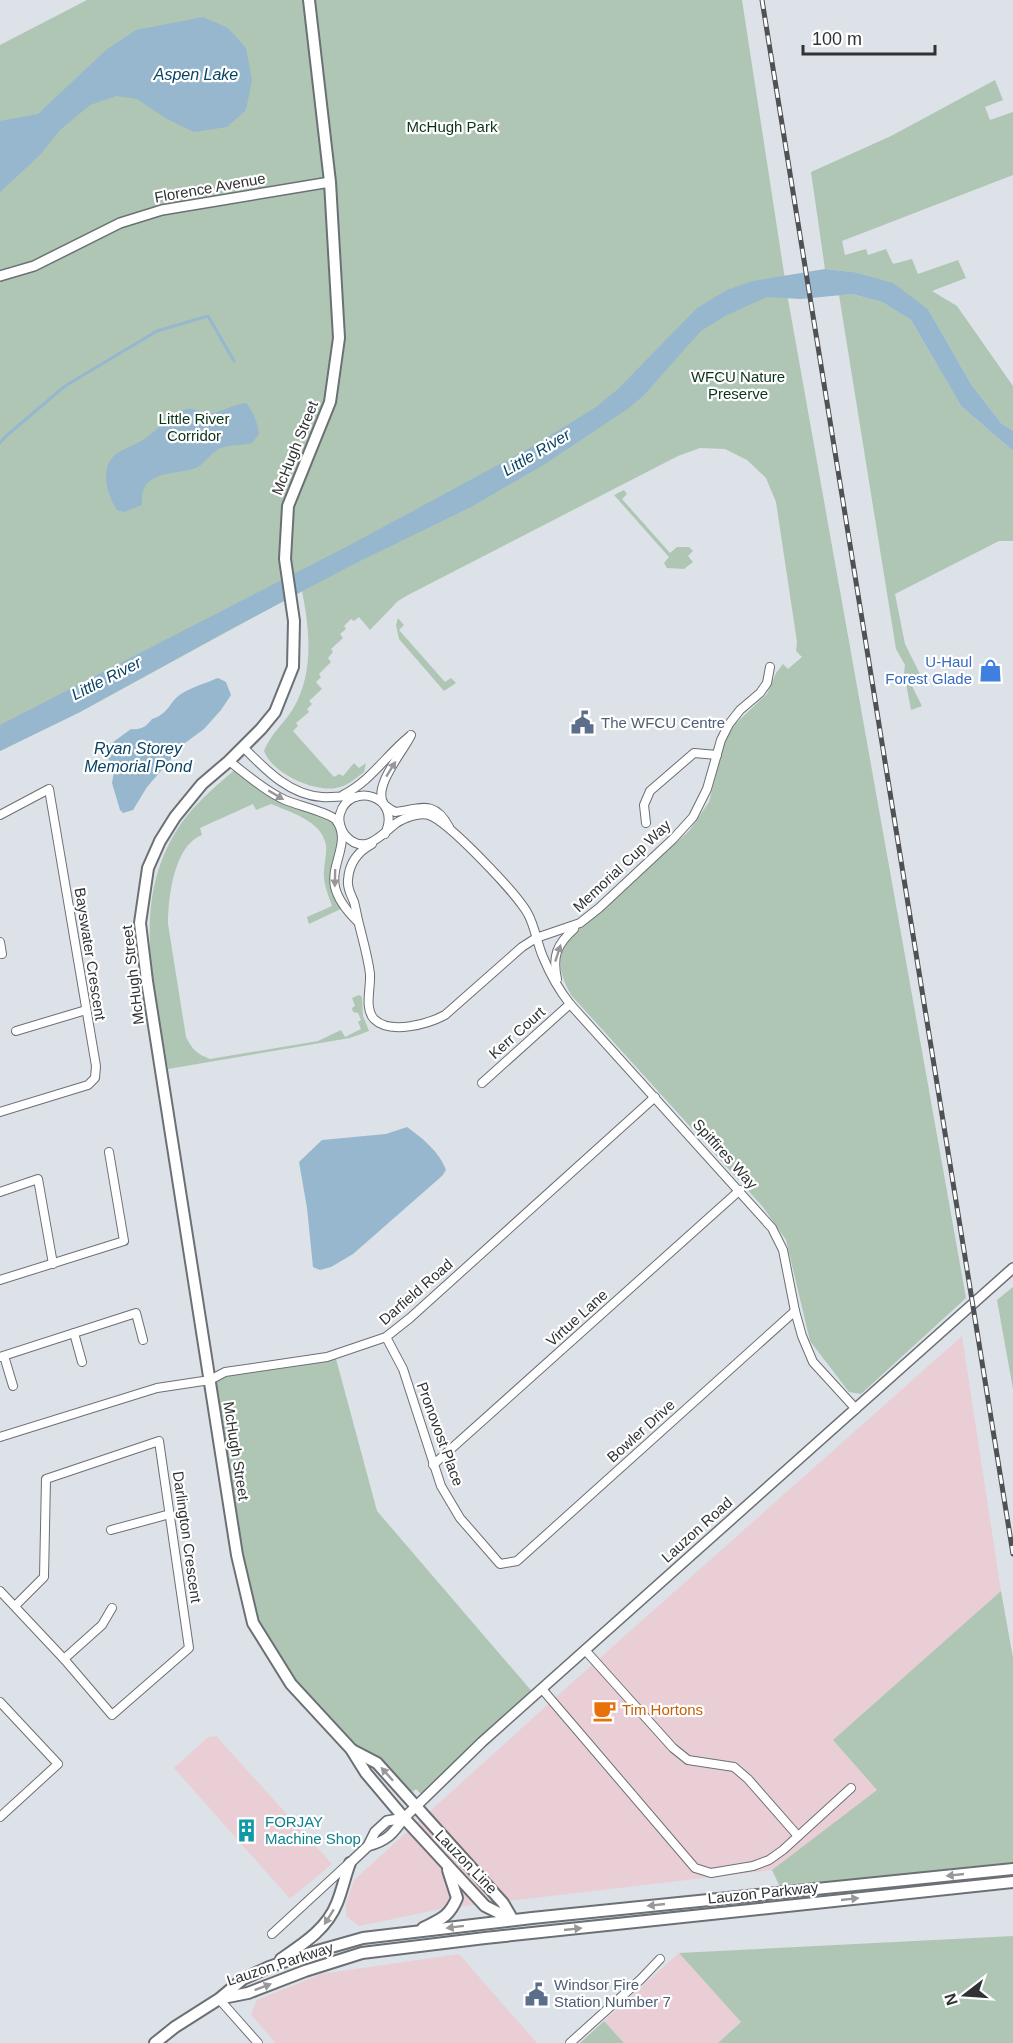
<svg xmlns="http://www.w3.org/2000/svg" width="1013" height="2043" font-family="Arial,sans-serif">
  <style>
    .industrial { fill: #e9cfd5 }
    .green { fill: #afc6b5 }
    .water { fill: #96b7ce }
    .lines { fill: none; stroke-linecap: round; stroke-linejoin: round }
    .stream { stroke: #96b7ce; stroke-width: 3 }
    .minor-casing { stroke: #6b7075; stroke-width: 10 }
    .tertiary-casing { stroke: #6b7075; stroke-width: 12 }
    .secondary-casing { stroke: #6b7075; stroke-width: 14 }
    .minor { stroke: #fff; stroke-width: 8 }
    .tertiary { stroke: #fff; stroke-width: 9 }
    .secondary { stroke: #fff; stroke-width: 10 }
    .rail-casing { stroke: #4f5255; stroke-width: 5 }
    .rail { stroke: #fff; stroke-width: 3; stroke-dasharray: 9; stroke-linecap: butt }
    .oneway { fill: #98989a }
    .labels { text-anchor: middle; stroke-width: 4.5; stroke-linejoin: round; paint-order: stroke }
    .park-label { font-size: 15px; fill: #09321a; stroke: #fff }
    .street-label { font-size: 15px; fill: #303234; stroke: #fff }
    .shop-label { font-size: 15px; fill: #366cbe; stroke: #fff; text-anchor: end }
    .service-label { font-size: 15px; fill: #4e5e75; stroke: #fff; text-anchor: start }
    .food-label { font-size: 15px; fill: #c56008; stroke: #fff; text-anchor: start }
    .culture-label { font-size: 15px; fill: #0d838f; stroke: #fff; text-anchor: start }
    .water-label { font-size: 16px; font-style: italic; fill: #084464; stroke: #fff }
  </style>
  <rect width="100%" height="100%" fill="#dce2e7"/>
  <g class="industrial">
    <path d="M962,1336L1001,1591L833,1740L878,1790L772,1870L441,1909L359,1926L346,1916V1903L355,1879L575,1680Z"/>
    <path d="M216,1736L332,1864L290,1899L174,1768L208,1737Z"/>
    <path d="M679,1953L741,2022L718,2043H624L604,2021Z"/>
    <path d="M459,1954L537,2043H276L251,2015L257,2000L321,1974Z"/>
  </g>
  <g class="green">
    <path d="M87,0H742L788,299L966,1298L861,1394L849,1392L810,1341L786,1240L763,1207L571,995C560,974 555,960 569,938L689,831L709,802L725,740L735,724L767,694L776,673L783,664L788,669L802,657L796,651L797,642L776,502L766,478L747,460L725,449L700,448L678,456L408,595L398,601L370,630L359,617L354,621L351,619L344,626L346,629L340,634L343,638L331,649L333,652L328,658L331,662L319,674L321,677L316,682L322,689L309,701L312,704L307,709L309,712L296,723L298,726L293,731L334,777L339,774L343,776L354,763L359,768L366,763L364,772C355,779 347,786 336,788C313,792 272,773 264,751C270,735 284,723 293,709C314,673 310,631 302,591L80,712L0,751V45Z"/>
    <path d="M995,80L1003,100L985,107L990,120L1013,112V175L842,241L845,255L866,249L868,255L886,249L893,264L912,259L918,274L958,260L966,278L932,291L957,306L1013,386V431L1001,423L971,384L928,309L853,272L825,269L811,172L891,136Z"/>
    <path d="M852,294L882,302L911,320L961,406L1013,451V541H999L895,594L905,644L920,674L909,680L922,706L911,710L904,673L905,665L896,649L839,295Z"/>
    <path d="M624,490L627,494L622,499L670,553L677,547H689L693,551L688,556L693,562L684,569L667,568L664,563L669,557L614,495Z"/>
    <path d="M398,618L404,625L399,630L445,682L451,678L456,683L444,691L399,639L396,625Z"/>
    <path d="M238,767L283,799L327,814L340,826L334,886L345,907L309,924L307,917L332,906C329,897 325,888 324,878C323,868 327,856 326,845C322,821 290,812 271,804L256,810L253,804L200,828L202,835C174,845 168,898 168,924L186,1037C192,1049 197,1054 210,1059L318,1041L341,1030L345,1037L361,1029L358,1022L361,1020L358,1013L353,1012L352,1008L355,1006L352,998L359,995L362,997L363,1016L369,1031L350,1038L168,1069C155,991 131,906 175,833C190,807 215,787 238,767Z"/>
    <path d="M1013,1287V1389L997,1300Z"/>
    <path d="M335,1355L377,1511L535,1695L425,1798L416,1789L407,1796L377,1763L351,1749L291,1684L253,1623L210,1380Z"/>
    <path d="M1001,1591L1013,1658V1862L780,1887L772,1870L877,1790L833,1740Z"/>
    <path d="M1013,1936V2043H718L741,2022L679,1953Z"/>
    <path d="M604,2021L624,2043H580Z"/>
  </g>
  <g class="water">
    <path d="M203,17L228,28L246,48L252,80L246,110L227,127L194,132L167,119L137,99L116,96L90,105L60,130L40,155L0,192V121L38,114L106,50L136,30Z"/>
    <path d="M825,269L853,272L893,283L928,309L971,384L1001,423L1013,431V451L961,406L911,320L882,302L852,294L801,299L767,297L725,316L701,331L644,395L629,408L545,464L471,507L356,563L227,631L80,712L0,751V725L348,546L535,445L596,407L618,389L697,308L727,290L753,281Z"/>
    <path d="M246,403C254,412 257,422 259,434L252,443C241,446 228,444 219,449C209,454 204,466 193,469C170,475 139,471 142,505L124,512L117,510C106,493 98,465 119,452C128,447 138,444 147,437C159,429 167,417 180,411C195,405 197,413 211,413C220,413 234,404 246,403Z"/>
    <path d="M218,678L226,682L231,695L221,710L204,729L185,743L147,787L133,810L123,813L120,810L112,783L114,772L106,754L109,745L131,729C141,730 146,727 152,719C169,714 169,702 181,694C192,687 206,683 218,678Z"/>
    <path d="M407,1127C423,1139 439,1151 446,1170L442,1176L353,1254L331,1267L320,1270L313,1267L307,1208L299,1162L322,1140L386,1134Z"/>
  </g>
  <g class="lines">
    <path class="stream" d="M0,443L5,437L65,386L157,331L208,316L234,361"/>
    <defs>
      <g id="minor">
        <path d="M411,735C403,752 372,787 384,804C386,807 392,810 395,812C420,809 434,799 449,827"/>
        <path d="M243,747C265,769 289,795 322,797C333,798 344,795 355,797"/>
        <path d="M229,761C246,774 265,791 285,800C297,805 330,813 336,820C352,842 330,863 335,887C338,900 348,912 357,921"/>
        <path d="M343,795C372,780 385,756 410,736"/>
        <path d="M0,815L49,789L96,1066L95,1078L88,1085L0,1112"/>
        <path d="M646,823L644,805L650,791L694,753L717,755"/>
        <path d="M385,834C403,795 349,781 340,814C338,821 341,830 345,835C364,857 381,835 395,824C403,818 419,812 429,815C449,822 518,895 528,914C535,927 537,943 543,957C550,974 559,990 570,1004L772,1228L783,1250L795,1311L802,1336L813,1362L856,1409"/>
        <path d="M372,844C357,852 349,863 348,880C347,889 351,894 354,902C356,909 357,917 359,924C363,941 368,957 370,974C371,988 364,1008 374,1019C390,1035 428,1024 445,1015L522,947L536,938L580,923L599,908L673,839L693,817L707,789L721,740L729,724L740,710L760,693L767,683L770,667"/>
        <path d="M0,942L2,954"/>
        <path d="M557,979C552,956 557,944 574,929"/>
        <path d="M16,1031L86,1010"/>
        <path d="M482,1083L570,1004"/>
        <path d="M0,1192L38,1179L53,1264"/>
        <path d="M0,1280L124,1241L109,1152"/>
        <path d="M74,1333L82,1362"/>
        <path d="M386,1337L403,1369L441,1486L460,1518L500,1564L517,1561L795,1311"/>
        <path d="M4,1356L13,1386"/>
        <path d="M0,1357L136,1313L143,1340"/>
        <path d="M0,1437L157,1388L210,1380L225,1372L327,1357L386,1337L410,1318L655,1097"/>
        <path d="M433,1465L740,1190"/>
        <path d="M111,1530L170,1514"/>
        <path d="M0,1591L64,1659L112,1715L189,1648L159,1441L46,1479L44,1577L15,1606"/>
        <path d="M585,1650L673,1748L688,1760L734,1767L748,1779L798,1836"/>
        <path d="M64,1659L102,1625L112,1608"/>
        <path d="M542,1689L695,1868L711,1873L753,1866L769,1860L783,1850L851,1788"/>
        <path d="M0,1702L58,1764L0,1817"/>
        <path d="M272,1934L348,1864"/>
        <path d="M219,1999L258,2043"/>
        <path d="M570,2043L641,1979L660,1959"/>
      </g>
      <g id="tertiary">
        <path d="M0,276L34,266L120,223L162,210L330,182"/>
        <path d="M368,1846C387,1841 393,1834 404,1818L482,1742L1013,1268"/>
        <path d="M350,1863L368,1846L375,1832L387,1821L404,1818"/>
      </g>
      <g id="secondary">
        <path d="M309,0L330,182L339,338L330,402L288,506L285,559L294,621L293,667L275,712L261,729L229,761L202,784L175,817L160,841L148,868L140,923L147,981L237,1555L253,1623L291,1684L351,1749L366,1773L404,1818L485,1906L513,1920"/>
        <path d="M352,1750L377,1763L503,1903L513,1920"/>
        <path d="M423,1928C441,1919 449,1917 457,1898L448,1870"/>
        <path d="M281,1959C303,1944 327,1929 337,1903C342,1891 345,1876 350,1863"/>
        <path d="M223,1998L248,1993L305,1971L362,1953L485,1938L1013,1882"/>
        <path d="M155,2043L175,2027L219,1999L243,1979L269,1967L303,1955L363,1938L532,1918L1013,1869"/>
      </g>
    </defs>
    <use href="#minor" class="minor-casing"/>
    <use href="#tertiary" class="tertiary-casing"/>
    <use href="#secondary" class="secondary-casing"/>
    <use href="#minor" class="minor"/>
    <use href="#tertiary" class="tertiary"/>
    <use href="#secondary" class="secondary"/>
    <defs>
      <path id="rail" d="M762,0L1013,1554"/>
    </defs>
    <use href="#rail" class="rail-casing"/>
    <use href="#rail" class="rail"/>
  </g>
  <defs><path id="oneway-solid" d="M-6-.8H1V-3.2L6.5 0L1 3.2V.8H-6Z" transform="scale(1.5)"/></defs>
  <g class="oneway">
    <use href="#oneway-solid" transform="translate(391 769) rotate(-58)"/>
    <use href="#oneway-solid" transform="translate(276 795) rotate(31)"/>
    <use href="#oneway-solid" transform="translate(335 878) rotate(91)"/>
    <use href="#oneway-solid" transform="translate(558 953) rotate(-72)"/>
    <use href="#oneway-solid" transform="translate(387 1774) rotate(-132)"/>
    <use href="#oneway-solid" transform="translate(955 1875) rotate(174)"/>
    <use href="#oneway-solid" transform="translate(850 1899) rotate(-6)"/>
    <use href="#oneway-solid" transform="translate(656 1905) rotate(174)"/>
    <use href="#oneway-solid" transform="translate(329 1917) rotate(122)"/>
    <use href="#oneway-solid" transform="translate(455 1927) rotate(173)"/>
    <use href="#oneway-solid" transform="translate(573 1929) rotate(-6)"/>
    <use href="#oneway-solid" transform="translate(263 1987) rotate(-21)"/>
  </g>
  <defs>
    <symbol id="shop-bare" viewBox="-9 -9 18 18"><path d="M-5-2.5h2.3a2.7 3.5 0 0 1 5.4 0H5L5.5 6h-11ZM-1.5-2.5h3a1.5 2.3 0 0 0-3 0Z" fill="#3f7fe0" stroke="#fff" stroke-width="2.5" paint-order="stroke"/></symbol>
    <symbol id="civic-bare" viewBox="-9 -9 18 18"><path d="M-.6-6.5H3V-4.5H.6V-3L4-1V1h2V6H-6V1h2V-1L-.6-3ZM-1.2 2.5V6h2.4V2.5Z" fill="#5c6f8a" stroke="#fff" stroke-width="2.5" paint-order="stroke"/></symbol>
    <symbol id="cafe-bare" viewBox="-9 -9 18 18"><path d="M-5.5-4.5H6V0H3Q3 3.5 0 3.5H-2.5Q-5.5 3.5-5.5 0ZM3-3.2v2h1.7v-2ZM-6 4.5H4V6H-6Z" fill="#e8710a" stroke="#fff" stroke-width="2.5" paint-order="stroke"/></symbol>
    <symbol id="building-bare" viewBox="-9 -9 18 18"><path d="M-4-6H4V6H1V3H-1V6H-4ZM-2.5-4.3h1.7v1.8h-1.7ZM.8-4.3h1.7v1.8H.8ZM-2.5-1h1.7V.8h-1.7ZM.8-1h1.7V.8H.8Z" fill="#0f9aa8" stroke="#fff" stroke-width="2.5" paint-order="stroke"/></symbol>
  </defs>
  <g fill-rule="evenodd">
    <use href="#shop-bare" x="974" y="654" width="33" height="33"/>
    <use href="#civic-bare" x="566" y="706" width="33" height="33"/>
    <use href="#cafe-bare" x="588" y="1694" width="33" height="33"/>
    <use href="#building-bare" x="230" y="1814" width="33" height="33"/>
    <use href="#civic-bare" x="520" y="1978" width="33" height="33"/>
  </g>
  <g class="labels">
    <g class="park-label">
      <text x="452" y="132">McHugh Park</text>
      <text x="738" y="382">WFCU Nature<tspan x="738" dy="17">Preserve</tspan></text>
      <text x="194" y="424">Little River<tspan x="194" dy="17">Corridor</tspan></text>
    </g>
    <g class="street-label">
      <text transform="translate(210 188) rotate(-10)" y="5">Florence Avenue</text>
      <text transform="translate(295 448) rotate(-68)" y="5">McHugh Street</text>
      <text transform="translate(622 866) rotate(-43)" y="5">Memorial Cup Way</text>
      <text transform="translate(90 954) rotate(81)" y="5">Bayswater Crescent</text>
      <text transform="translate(133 975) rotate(-97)" y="5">McHugh Street</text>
      <text transform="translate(517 1033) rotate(-42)" y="5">Kerr Court</text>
      <text transform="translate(725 1154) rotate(48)" y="5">Spitfires Way</text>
      <text transform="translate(416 1292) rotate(-41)" y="5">Darfield Road</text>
      <text transform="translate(577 1318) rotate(-42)" y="5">Virtue Lane</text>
      <text transform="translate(641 1431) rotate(-42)" y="5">Bowler Drive</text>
      <text transform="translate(440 1434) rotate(70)" y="5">Pronovost Place</text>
      <text transform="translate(236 1451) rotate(81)" y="5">McHugh Street</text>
      <text transform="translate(697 1530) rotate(-42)" y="5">Lauzon Road</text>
      <text transform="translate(187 1537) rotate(82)" y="5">Darlington Crescent</text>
      <text transform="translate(466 1862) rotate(46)" y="5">Lauzon Line</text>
      <text transform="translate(763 1893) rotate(-6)" y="5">Lauzon Parkway</text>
      <text transform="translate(280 1964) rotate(-18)" y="5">Lauzon Parkway</text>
    </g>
    <g class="shop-label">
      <text x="972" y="667">U-Haul<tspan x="972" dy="17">Forest Glade</tspan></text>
    </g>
    <g class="service-label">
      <text x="601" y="728">The WFCU Centre</text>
      <text x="554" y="1990">Windsor Fire<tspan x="554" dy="17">Station Number 7</tspan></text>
    </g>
    <g class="food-label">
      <text x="622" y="1715">Tim Hortons</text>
    </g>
    <g class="culture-label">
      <text x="265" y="1827">FORJAY<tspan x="265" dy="17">Machine Shop</tspan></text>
    </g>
    <g class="water-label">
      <text x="196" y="80">Aspen Lake</text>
      <text transform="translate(536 452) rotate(-31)" y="6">Little River</text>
      <text transform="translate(106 678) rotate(-27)" y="6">Little River</text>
      <text x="138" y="754">Ryan Storey<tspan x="138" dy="18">Memorial Pond</tspan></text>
    </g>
  </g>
  <g transform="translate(965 1995) rotate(253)" stroke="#ffffff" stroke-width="4.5" paint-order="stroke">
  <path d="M0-4.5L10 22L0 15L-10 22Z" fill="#303234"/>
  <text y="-9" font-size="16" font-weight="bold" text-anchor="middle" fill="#303234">N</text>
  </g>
  <path d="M803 45v9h132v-9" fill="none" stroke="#303234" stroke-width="3"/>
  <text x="812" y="45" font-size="18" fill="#303234" stroke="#ffffff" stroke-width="4.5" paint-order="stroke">100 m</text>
</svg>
